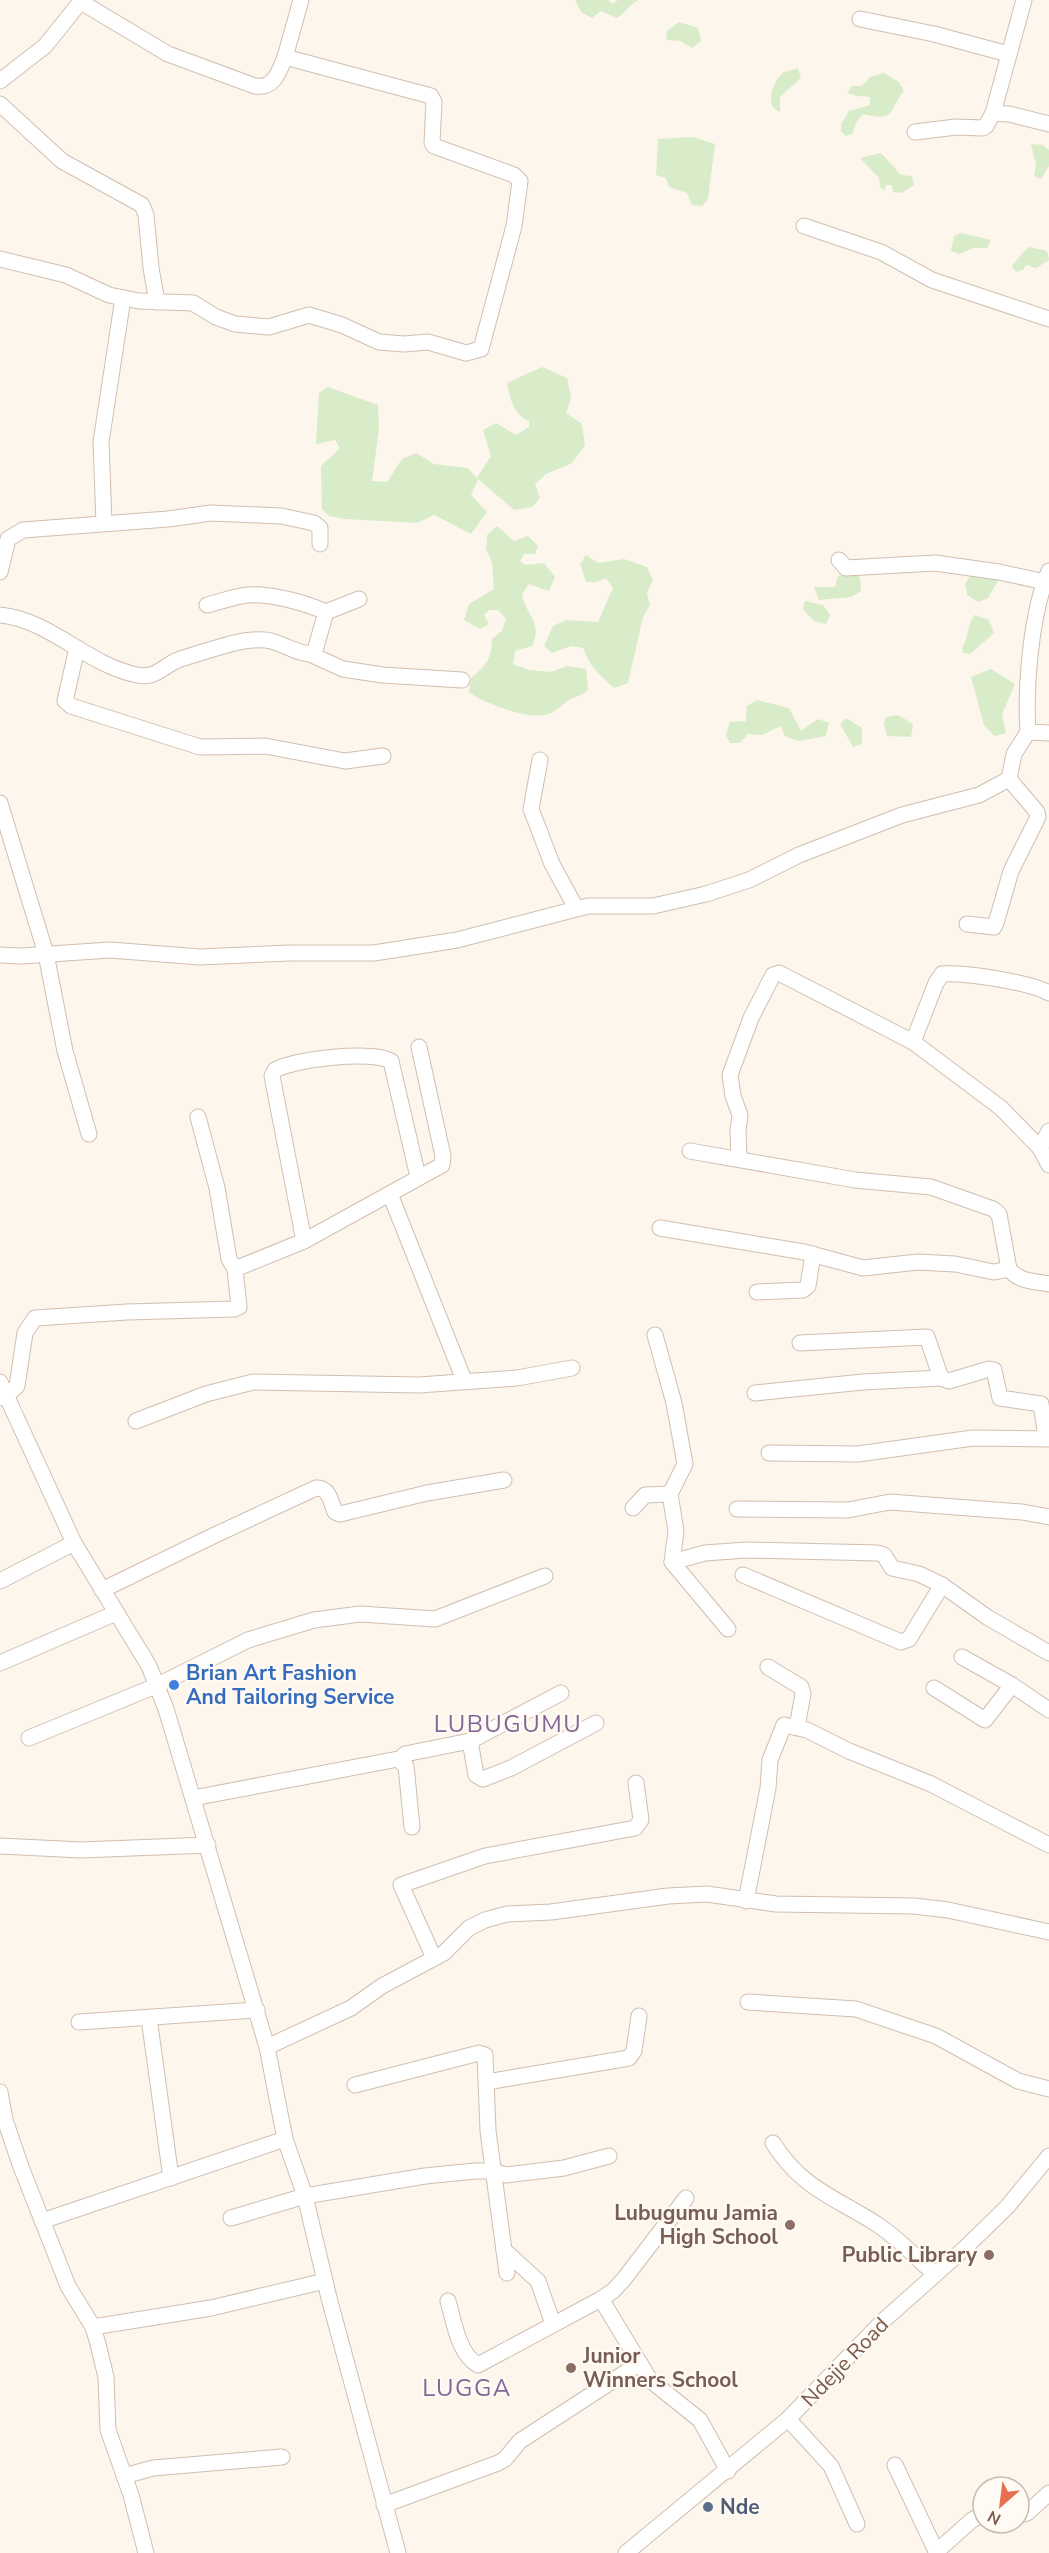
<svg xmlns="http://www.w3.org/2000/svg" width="1049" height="2553" font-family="'Nunito Sans',sans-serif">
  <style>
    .green { fill: #d8ecc9 }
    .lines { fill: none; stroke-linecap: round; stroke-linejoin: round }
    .minor-casing { stroke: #d1beb0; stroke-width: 17 }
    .minor { stroke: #fff; stroke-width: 15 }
    .shop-dot { fill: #3f7fe0; stroke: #fffaf3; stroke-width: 2 }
    .education-dot { fill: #8d6e63; stroke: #fffaf3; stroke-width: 2 }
    .service-dot { fill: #5c6f8a; stroke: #fffaf3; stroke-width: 2 }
    .labels { text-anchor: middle; stroke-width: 4.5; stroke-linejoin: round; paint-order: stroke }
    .shop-label { font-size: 21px; font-weight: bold; fill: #366cbe; stroke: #fffaf3; text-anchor: start }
    .education-label { font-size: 21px; font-weight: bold; fill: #785e54; stroke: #fffaf3; text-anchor: end }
    .street-label { font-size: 21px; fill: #7a5c4d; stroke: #fffaf3 }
    .service-label { font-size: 21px; font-weight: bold; fill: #4e5e75; stroke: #fffaf3; text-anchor: start }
    .quarter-label { font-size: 24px; letter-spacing: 1.5px; fill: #846695; stroke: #fffaf3 }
  </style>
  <rect width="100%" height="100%" fill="#fdf6ec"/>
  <g class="green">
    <path d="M575,0H608L613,4L618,0H639C630,3 626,13 617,18L601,11L592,18L581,12Z"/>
    <path d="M679,22L698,28L701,41L692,48L680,41L666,40L667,31Z"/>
    <path d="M798,68L801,78L780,97V112C764,106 772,82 783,73C786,71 794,70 798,68Z"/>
    <path d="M884,73L899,82L904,91C887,111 898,122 863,114L857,121L852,134L846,136L841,131V124L849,111L870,105V97L857,96L847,93L852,86H862L870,77Z"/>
    <path d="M693,137L715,144L708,199L702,206L692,205L687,193L669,187L666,178L656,175L658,139Z"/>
    <path d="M1031,144L1043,145L1049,150V166L1041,179L1034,176L1036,165Z"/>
    <path d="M881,153L901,175L912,176L914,185L902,193L893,192L892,185H886L884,191L880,187L879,178L860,158Z"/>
    <path d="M961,233L991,240L987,248H973L959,254L951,251L954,236Z"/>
    <path d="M1029,247L1047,251L1049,260L1036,268L1026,265L1023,270L1016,272L1012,266L1023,252Z"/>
    <path d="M542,367L567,378L571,398L566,413L582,424L585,445L572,463L546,474L535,484L540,498L532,507L514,510L478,479L471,495L487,512L471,534L434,515L417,523L345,519L329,516L322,509L321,466L340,448L335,440L316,444L319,393L328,387L378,405L379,429L372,481L387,482L402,459L416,453L434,464L468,468L477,478L491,456L483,430L496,423L516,435L529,427V421C512,413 511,400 507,383Z"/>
    <path d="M497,526L514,541L528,536L538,546L535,554H524L520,561L525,565L544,563L555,577L549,591L529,584L522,594C527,618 543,622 532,646L515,651L513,664L529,670L551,672L567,666L586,669L588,689C583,696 580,694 573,698C563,702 557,713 545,715C527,719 483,703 469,692L471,678C486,666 492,658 492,639L502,631L506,619L498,610H489L484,615L489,624L480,629L464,620L469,604L494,589L492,562L486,549L487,535Z"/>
    <path d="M586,555L598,563L624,559L647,567L653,580L647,593L650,605L643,617L628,683L614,688C600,676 590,667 583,648L571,646L552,653L544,646L553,626L566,620L598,622L613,588L606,578L596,582H586L580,564Z"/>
    <path d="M848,571L860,577L861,591L851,597L819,600L814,587H835L838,576Z"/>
    <path d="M971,575H1001L988,598L978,602L967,595L965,584Z"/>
    <path d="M805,601L823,605L830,615L826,624L814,621L803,609Z"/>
    <path d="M974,615L989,620L994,633L970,654L963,653L962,648C969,637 967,626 974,615Z"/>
    <path d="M991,669L1015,684L1002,714L1006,733L995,736L984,725L971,677Z"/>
    <path d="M757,700L789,708L801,731L818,719L829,723L826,736L798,741L785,736L781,726L762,735L748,734L740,743H730L726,735L730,722L746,721L747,706Z"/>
    <path d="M898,715L913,724L911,737L887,736L884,724L886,717Z"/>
    <path d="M846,718L862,728V744L853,747L840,724Z"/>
  </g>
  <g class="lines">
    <defs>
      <g id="minor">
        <path d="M860,19L934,34L1008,54"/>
        <path d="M285,57L301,0"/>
        <path d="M0,81L45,46L82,0"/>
        <path d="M0,104L62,161L142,205L146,215L151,268L157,302"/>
        <path d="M993,113L1024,0"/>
        <path d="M915,132L956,127L983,128L986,126L993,113L1009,114L1049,124"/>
        <path d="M804,226L881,252L932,280L1049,319"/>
        <path d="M0,259L66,275L109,295L139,301L193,303L216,317L235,324L269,327L309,315L342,325L379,342L404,344L428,342L466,353L481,349L514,226L520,181L514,175L434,146L432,143L434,102L431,96L285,57C279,72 274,89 255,86L168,54L81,2"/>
        <path d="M104,523L101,442L123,298"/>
        <path d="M839,560L846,568L935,563L999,572L1045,582"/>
        <path d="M0,572L8,539L23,530L168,519L211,513L281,516L314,523L320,528V544"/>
        <path d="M207,605C220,602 235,596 248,595C270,593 306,603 326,612"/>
        <path d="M0,615C51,620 87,665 137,675C156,679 163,666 178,660C195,654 213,649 230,644C242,641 259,638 271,641C286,645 299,655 314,654L326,612L359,599"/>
        <path d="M77,648L65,701L71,706L200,747L265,746L345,761L383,756"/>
        <path d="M312,655L343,669L383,675L462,680"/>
        <path d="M1028,732C1025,687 1031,612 1049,571"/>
        <path d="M540,760L531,809L552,864L576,908"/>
        <path d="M0,803L46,954L65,1051L89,1134"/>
        <path d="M967,924L994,927L996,923L1011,871L1038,817L1037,812L1009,779"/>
        <path d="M0,955L21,956L110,950L200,957L289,953H374L457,940L588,906H653L706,894L749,880L799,855L902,815L979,795L1009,779L1014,754L1028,732L1049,733"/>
        <path d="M913,1042L936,983L942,974C964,972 1029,982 1049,993"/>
        <path d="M1040,1148L1049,1131"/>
        <path d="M690,1151L855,1180L931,1187L993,1209L999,1214L1009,1269C1019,1282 1034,1281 1049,1284"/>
        <path d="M739,1158L738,1131L740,1115L733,1096L730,1075L751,1018L773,975L779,973L913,1042L1001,1108L1040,1148L1049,1165"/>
        <path d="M390,1194L464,1380"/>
        <path d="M660,1228L804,1252L863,1268L918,1262L955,1264L994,1272L1009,1269"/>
        <path d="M304,1241L272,1076L275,1070C295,1059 371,1050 391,1061L418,1177"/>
        <path d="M235,1269L304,1241L442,1165L443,1156L419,1047"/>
        <path d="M757,1292L803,1290L808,1286L813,1254"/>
        <path d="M655,1335L674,1403L685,1464L670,1494L676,1531L672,1562L728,1629"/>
        <path d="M800,1343L927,1337L941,1378"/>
        <path d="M0,1382L74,1543L149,1666L166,1709L267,2047L285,2139L305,2196L329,2298L398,2553"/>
        <path d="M755,1393L863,1382L941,1378L949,1381L989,1369L994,1370L1000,1398L1041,1404L1046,1438"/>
        <path d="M0,1398L6,1396L17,1386L25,1333L35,1318L127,1312L234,1309L239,1307L235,1269L229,1259L217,1188L198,1117"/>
        <path d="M136,1421L206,1394L253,1382L419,1385L517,1378L572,1368"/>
        <path d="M769,1453L858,1454L973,1438L1049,1439"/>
        <path d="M633,1508L645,1495L670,1494"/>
        <path d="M737,1509L848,1510L890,1502L1022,1512L1049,1517"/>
        <path d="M672,1562L705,1553L746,1550L878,1553L884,1555L892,1568L919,1574L942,1585L987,1617L1049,1653"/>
        <path d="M743,1575L901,1642L909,1639L942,1585"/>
        <path d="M0,1581L74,1543"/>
        <path d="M102,1590L215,1535L316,1488C329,1487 331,1502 335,1512L340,1514L427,1493L504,1480"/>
        <path d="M962,1657L1012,1685L1049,1710"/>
        <path d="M0,1663L116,1613"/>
        <path d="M768,1667L801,1687L803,1694L797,1727"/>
        <path d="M934,1688L985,1720L1012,1685"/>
        <path d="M29,1738L158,1685L248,1640L314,1620L360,1614L435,1619L545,1576"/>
        <path d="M470,1741L476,1775L483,1779L511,1768L596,1723"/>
        <path d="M400,1760L405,1754L470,1741L561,1693"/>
        <path d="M193,1798L398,1759L406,1766L412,1827"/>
        <path d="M0,1846L81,1850L208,1845"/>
        <path d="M746,1901L768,1788L770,1760L784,1725L807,1730L849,1751L931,1784L1049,1845"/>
        <path d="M434,1958L401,1885L485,1856L635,1828L641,1820L636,1783"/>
        <path d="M748,2002L856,2009L936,2036L1018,2081L1049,2089"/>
        <path d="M149,2018L171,2178"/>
        <path d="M79,2022L257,2010"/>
        <path d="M267,2047L351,2008L382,1986L444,1953L469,1928L485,1920L507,1914L551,1912L668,1896L707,1894L776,1904L914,1906L948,1910L1049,1932"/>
        <path d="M487,2082L629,2058L634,2051L639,2016"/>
        <path d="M355,2085L479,2053L485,2055L488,2131L507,2273"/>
        <path d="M0,2092L5,2120L21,2167L68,2286L93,2327L98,2344L106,2377L108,2430L131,2495L146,2553"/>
        <path d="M773,2143C802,2189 835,2197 878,2225C899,2239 916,2257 934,2274"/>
        <path d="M686,2198L624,2279L613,2291L601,2299L650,2380L700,2420L728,2471"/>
        <path d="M231,2218L305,2196L425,2176L475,2171H494L506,2175L564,2168L609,2156"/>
        <path d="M42,2221L285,2139"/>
        <path d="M504,2250L538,2281L553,2324"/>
        <path d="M448,2301C454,2321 458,2354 478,2365L601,2299"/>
        <path d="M93,2327L211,2308L325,2281"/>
        <path d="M788,2419L831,2466L857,2524"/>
        <path d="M895,2465L937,2553"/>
        <path d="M124,2476L153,2468L282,2457"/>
        <path d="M384,2505L498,2463L505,2459L520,2441L640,2363"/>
        <path d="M1019,2515L1027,2513L1049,2493"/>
        <path d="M936,2552L972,2520L983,2514"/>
        <path d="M626,2553L788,2419L883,2321L965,2248L1007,2207L1049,2156"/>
      </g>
    </defs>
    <use href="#minor" class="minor-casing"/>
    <use href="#minor" class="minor"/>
  </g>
  <circle class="shop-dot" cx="174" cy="1685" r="6"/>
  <g class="education-dot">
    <circle cx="790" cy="2225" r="6"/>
    <circle cx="989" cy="2255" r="6"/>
    <circle cx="571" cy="2368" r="6"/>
  </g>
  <circle class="service-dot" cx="708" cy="2507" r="6"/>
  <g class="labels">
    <g class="shop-label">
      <text x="186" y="1680">Brian Art Fashion<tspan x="186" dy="24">And Tailoring Service</tspan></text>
    </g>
    <g class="education-label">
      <text x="778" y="2220">Lubugumu Jamia<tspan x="778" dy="24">High School</tspan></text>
      <text x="977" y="2262">Public Library</text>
      <text x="583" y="2363" text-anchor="start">Junior<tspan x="583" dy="24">Winners School</tspan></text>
    </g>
    <g class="street-label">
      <text transform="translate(845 2362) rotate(-46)" y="7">Ndejje Road</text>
    </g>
    <g class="service-label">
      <text x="720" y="2514">Nde</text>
    </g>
    <g class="quarter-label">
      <text x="508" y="1732">LUBUGUMU</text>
      <text x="467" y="2396">LUGGA</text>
    </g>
  </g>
  <g transform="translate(1001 2505) rotate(208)"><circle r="28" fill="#fffaf3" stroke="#cabbb1" stroke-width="1.5"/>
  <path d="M0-4.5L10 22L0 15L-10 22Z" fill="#e76f51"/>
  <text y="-9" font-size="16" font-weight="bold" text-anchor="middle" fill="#7a5c4d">N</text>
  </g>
</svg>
